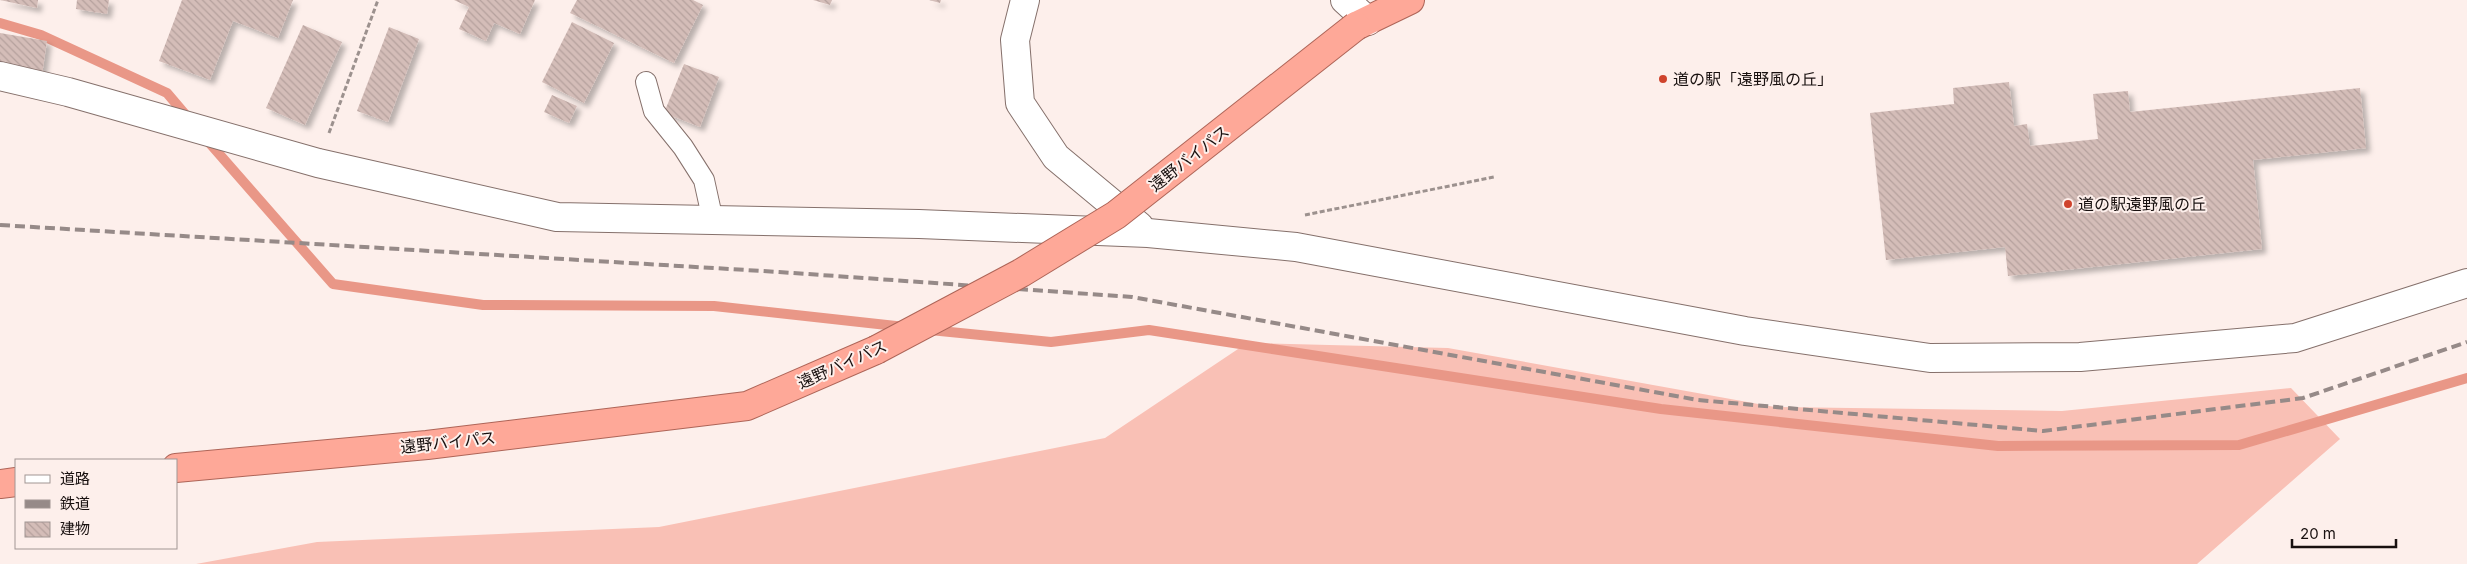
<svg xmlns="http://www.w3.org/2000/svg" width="2467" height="564" font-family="Inter,'Noto Sans JP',sans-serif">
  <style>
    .grass { fill: #f9c0b5 }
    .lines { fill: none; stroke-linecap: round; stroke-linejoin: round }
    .stream { stroke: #e99787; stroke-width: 10 }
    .building { fill: url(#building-back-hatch); filter: url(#shadow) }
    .service-casing { stroke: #85706b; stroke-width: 22 }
    .minor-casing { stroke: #85706b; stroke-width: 30 }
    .trunk-casing { stroke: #ae6558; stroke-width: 30 }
    .path { stroke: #9c918e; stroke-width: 3; stroke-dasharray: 5 2.5; stroke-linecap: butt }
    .service { stroke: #fff; stroke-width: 20 }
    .minor { stroke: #fff; stroke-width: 28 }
    .trunk { stroke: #fea898; stroke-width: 28 }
    .rail { stroke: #968a88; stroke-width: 4; stroke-dasharray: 10 5; stroke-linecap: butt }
    .trunk-bridge-casing { stroke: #ae6558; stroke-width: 30; stroke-linecap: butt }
    .trunk-bridge { stroke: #fea898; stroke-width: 28 }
    .poi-dot { fill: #cf432c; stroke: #fdefeb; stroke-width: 2 }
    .labels { text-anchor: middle; stroke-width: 4; stroke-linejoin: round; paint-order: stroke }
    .poi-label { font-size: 16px; fill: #18100f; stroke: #fdefeb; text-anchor: start }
    .street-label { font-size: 16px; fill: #18100f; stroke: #fdefeb }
  </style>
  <defs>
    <pattern id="building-back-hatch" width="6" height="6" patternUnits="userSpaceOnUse" patternTransform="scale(1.25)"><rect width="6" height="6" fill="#d4bdb8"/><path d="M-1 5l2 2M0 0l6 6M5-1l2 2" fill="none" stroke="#b5a19d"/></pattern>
    <filter id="shadow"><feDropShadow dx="4.5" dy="4.5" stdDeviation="2.5" flood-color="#0004"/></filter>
  </defs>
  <rect width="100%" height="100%" fill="#fdefeb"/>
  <path class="grass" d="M1247,343L1448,348L1775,407L2062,411L2291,388L2340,439L2197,564H196L317,542L659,527L1105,438Z"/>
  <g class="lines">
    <g class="stream">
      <path d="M0,23L41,35L167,93L190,120"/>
      <path d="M206,139L333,284L483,305L714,306L905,327"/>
      <path d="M930,330L1051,342L1149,330L1661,409L1998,446L2239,445L2467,378"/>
    </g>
  </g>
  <g class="building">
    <path d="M0,0H38L37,8Z"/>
    <path d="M77,0H109L107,14L76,9Z"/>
    <path d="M182,0H293L278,38L233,21L210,80L159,61Z"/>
    <path d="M454,0H535L520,34L494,23L486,41L459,29L469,7Z"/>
    <path d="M577,0H693L703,5L674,63L570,13Z"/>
    <path d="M813,0H832L830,5Z"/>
    <path d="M929,0H941L940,3Z"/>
    <path d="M572,22L614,43L584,103L542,82Z"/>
    <path d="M303,25L342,42L305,125L266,108Z"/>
    <path d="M389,27L419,39L388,122L357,111Z"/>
    <path d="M0,33L47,41L42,75L0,68Z"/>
    <path d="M684,64L719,77L700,127L664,113Z"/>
    <path d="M2009,82L2014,126L2027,124L2030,146L2098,139L2093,94L2128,91L2130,112L2360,88L2366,148L2253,160L2262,249L2008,276L2005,247L1886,260L1870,113L1954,104L1953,88Z"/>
    <path d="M552,95L577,106L569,123L544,112Z"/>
  </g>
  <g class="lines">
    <defs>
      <path id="service" d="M646,82L654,111L683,147L704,180L713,221"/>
      <g id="minor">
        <path d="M1025,0L1015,40L1020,103L1056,157L1139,226"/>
        <path d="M1345,0L1368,21"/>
        <path d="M0,76L68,92L318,163L557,217L919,224L1148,233L1296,247L1745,331L1930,358L2080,357L2295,338L2467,283"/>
      </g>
      <g id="trunk">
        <path d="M1356,26L1410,0"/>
        <path d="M176,468L427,445L747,406L876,350"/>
        <path d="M0,484L16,482"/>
      </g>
    </defs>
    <use href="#service" class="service-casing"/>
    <use href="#minor" class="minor-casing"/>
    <use href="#trunk" class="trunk-casing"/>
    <g class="path">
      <path d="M329,133L378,0"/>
      <path d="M1305,215L1494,177"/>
    </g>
    <use href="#service" class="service"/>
    <use href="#minor" class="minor"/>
    <use href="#trunk" class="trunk"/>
    <path class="rail" d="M0,225L779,272L1132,297L1698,400L2043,431L2303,398L2467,342"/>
    <defs>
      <path id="trunk-bridge" d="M876,350L1021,273L1116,215L1356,26"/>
    </defs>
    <use href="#trunk-bridge" class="trunk-bridge-casing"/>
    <use href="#trunk-bridge" class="trunk-bridge"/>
  </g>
  <g class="poi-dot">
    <circle cx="1663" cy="79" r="5"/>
    <circle cx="2068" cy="204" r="5"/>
  </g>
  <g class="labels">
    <g class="poi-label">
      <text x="1673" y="85">道の駅「遠野風の丘」</text>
      <text x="2078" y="210">道の駅遠野風の丘</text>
    </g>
    <g class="street-label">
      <text transform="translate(1189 158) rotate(-38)" y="6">遠野バイパス</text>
      <text transform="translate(842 364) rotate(-24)" y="6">遠野バイパス</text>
      <text transform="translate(448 442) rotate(-6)" y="6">遠野バイパス</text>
    </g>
  </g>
  <rect x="15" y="459" width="162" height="90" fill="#fdefeb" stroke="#a19693"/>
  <rect x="25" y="475" width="25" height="8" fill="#ffffff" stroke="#a19693"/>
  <text x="60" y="484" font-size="15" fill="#18100f">道路</text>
  <rect x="25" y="500" width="25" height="8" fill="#968a88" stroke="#a19693"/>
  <text x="60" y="509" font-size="15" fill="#18100f">鉄道</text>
  <rect x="25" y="522" width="25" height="15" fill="url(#building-back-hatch)" stroke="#a19693"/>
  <text x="60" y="534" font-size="15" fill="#18100f">建物</text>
  <path d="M2292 539v8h104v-8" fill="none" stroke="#18100f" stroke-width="2.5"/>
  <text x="2300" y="539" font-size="15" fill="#18100f" stroke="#fdefeb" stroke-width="4" paint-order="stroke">20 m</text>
</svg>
